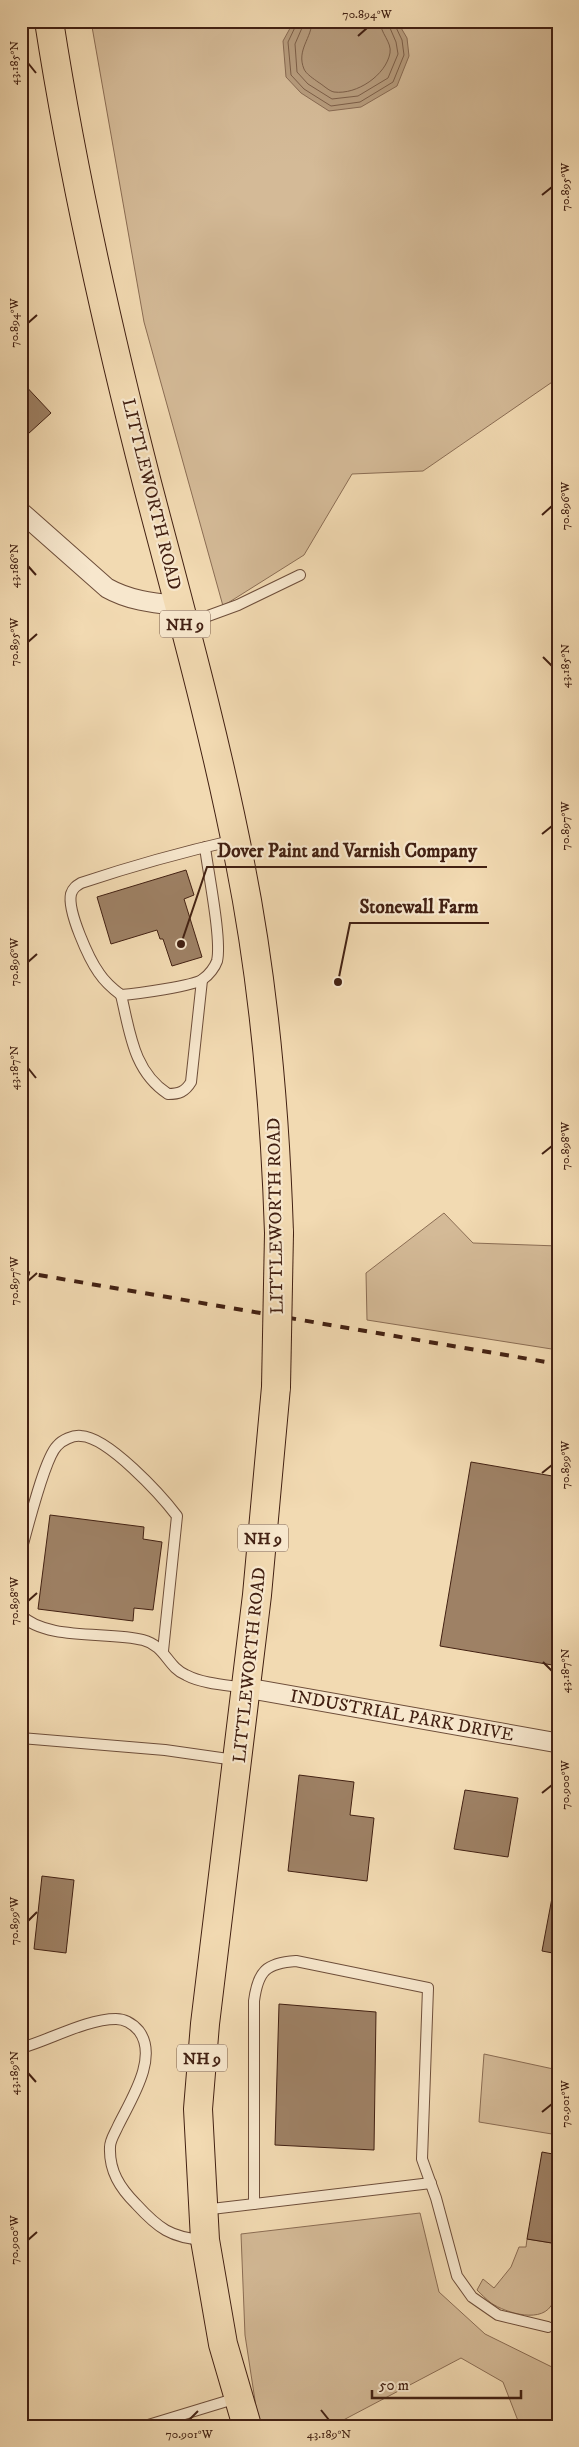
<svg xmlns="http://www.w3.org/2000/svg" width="579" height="2447" font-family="'IM FELL DW Pica',serif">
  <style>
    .green { fill: #d4ba97; stroke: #8b6d54 }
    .water { fill: #b69b7c; stroke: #886a52 }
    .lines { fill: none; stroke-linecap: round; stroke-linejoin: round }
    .shore { stroke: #7c5e47; stroke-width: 1 }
    .building { fill: #9e8165; stroke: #422012 }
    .lane-casing { stroke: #6e4e3a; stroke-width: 12 }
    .street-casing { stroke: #6e4e3a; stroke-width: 21 }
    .primary-casing { stroke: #422012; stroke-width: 30 }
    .lane { stroke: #f7e7cd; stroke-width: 10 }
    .street { stroke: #f7e7cd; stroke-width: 19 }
    .primary { stroke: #f2dab2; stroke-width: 28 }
    .rail { stroke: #422012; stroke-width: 4; stroke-dasharray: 9 9; stroke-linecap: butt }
    .primary-bridge-casing { stroke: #422012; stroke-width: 30; stroke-linecap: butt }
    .primary-bridge { stroke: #f2dab2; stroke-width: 28 }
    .ticks { fill: none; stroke: #422012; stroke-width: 2 }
    .labels { text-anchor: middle; stroke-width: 4.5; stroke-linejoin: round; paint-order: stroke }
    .shield { fill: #f7e7cd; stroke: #785c4a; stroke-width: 1 }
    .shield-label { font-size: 16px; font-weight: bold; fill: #422012 }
    .street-label { font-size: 18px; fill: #422012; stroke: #f7e7cd }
    .leader { fill: none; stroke: #422012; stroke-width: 2 }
    .callout-dot { fill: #422012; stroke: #f7e7cd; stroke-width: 2 }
    .callout-label { font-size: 19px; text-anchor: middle; font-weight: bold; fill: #422012; stroke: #f7e7cd; stroke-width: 4.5; stroke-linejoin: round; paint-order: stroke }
    .neatline { fill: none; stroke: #422012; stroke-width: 2 }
    .ticks-label { font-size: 12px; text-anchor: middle; fill: #422012 }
  </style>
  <rect width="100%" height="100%" fill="#f2dab2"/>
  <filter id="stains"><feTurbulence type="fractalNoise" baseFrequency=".004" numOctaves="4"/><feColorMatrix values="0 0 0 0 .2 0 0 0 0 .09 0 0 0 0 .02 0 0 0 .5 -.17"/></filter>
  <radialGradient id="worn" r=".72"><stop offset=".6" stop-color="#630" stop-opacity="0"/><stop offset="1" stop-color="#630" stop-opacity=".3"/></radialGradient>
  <g class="green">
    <path d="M91,21H558V378L423,471L352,474L304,555L223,606L144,322Z"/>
    <path d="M444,1213L473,1243L558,1246V1350L367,1320L366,1273Z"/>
    <path d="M484,2054L558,2070V2135L479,2122Z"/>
    <path d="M420,2213L439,2292L485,2334L558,2370V2426H520L503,2382L461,2358L332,2426H279L258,2420L245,2335L241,2234Z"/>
    <path d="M527,2239L558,2244C558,2263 559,2284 553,2302C544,2325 506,2313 491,2303C486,2299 481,2294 477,2290L483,2279L494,2288L511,2267L519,2247H526Z"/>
  </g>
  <path class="water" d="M294,21H397L407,38L409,56L397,86L361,107L329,111L301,93L286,77L283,41Z"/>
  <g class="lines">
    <g class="shore">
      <path d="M298,21L288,42L291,75L304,89L331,106L360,102L393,82L404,55L402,40L393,21"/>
      <path d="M305,21L295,44L297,72L308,84L332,99L358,96L388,78L398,54L396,42L387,21"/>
      <path d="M312,21C312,38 296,50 304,69C306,74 314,79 318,82C323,85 329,91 334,92C357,95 386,75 390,53C392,42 380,33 380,21"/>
    </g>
  </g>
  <g class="building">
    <path d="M21,381L51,413L28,434L21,427Z"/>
    <path d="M186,870L194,895L184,899L202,957L172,966L163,939H160L157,930L111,944L97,897Z"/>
    <path d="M471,1462L558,1477V1666L440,1646Z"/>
    <path d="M50,1515L144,1527L143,1539L162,1542L153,1610L134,1608L133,1621L38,1609Z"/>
    <path d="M299,1775L354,1782L350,1815L374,1818L367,1881L288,1871Z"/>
    <path d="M465,1790L518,1798L508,1857L454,1849Z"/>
    <path d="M558,1866V1954L542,1951Z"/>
    <path d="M42,1876L74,1880L66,1953L34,1949Z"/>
    <path d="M279,2004L376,2012L374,2150L275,2145Z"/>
    <path d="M542,2152L558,2155V2244L527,2239Z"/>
  </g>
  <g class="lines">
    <defs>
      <g id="lane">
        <path d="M186,624L238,605L300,575"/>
        <path d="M205,847C208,872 222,940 217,961C215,967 209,975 203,979C195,986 135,994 121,995C113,989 105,982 99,973C89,959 67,911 71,894C73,888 76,886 81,883C132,866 182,852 235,840"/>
        <path d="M121,995C130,1032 133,1071 168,1094C179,1094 185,1092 191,1082L202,980"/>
        <path d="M21,1551C27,1531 44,1459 57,1446C62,1440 73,1435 81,1436C108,1437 161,1495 177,1516L163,1651"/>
        <path d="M21,1615C46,1641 109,1631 143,1640C166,1646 167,1667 186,1675C203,1684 227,1685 246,1688"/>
        <path d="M21,1738L165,1750L235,1760"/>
        <path d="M21,2048C50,2040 86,2019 116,2019C125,2019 133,2024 139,2031C159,2058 130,2101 118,2126C115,2133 110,2140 110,2147C109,2171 120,2188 136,2204C158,2228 171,2238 204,2240"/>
        <path d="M254,2204V2001C258,1971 266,1963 296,1961L428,1988L422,2159L436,2198L457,2276L472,2297L498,2315L548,2327"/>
        <path d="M203,2210L431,2183"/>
        <path d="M145,2426L237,2398"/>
      </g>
      <g id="street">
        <path d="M21,512L107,588C130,601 154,603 181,606"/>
        <path d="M247,1688L558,1743"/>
      </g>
      <g id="primary">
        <path d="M49,21C73,176 108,331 147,483C180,609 215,734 240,863C264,984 275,1109 279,1233"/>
        <path d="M247,2426L223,2344L205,2240L198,2109L205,2024L257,1595L276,1387"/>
      </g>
    </defs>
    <use href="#lane" class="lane-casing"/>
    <use href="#street" class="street-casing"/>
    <use href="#primary" class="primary-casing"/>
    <use href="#lane" class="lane"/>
    <use href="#street" class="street"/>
    <use href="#primary" class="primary"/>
    <path class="rail" d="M21,1272L558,1364"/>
    <defs>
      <path id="primary-bridge" d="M276,1387L279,1233"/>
    </defs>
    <use href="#primary-bridge" class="primary-bridge-casing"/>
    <use href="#primary-bridge" class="primary-bridge"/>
  </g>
  <path class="ticks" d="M358,36L367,28M28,63L36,73M542,195L552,187M28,323L37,315M542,515L552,506M28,566L36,575M28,642L37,634M543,657L552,666M542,834L552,826M28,962L37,954M28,1068L36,1078M542,1154L552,1146M28,1281L37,1273M542,1473L552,1465M28,1601L37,1593M543,1662L552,1671M542,1793L552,1785M28,1921L37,1912M28,2073L36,2082M542,2112L552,2104M28,2240L37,2232M321,2410L329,2420M189,2420L198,2411"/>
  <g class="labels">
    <g class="shield">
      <rect x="160" y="610.5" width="50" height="27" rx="4"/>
      <rect x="238" y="1524.5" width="50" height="27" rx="4"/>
      <rect x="177" y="2044.5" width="50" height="27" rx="4"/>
    </g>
    <g class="shield-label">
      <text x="185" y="630">NH 9</text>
      <text x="263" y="1544">NH 9</text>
      <text x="202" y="2064">NH 9</text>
    </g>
    <g class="street-label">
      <text transform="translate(152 494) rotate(76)" y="6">LITTLEWORTH ROAD</text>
      <text transform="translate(275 1216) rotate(-91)" y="6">LITTLEWORTH ROAD</text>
      <text transform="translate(249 1665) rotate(-84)" y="6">LITTLEWORTH ROAD</text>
      <text transform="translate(402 1715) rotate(10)" y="6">INDUSTRIAL PARK DRIVE</text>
    </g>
  </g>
  <path class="leader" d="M181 944L207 867H487M338 982L350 923H489"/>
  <g class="callout-dot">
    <circle cx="181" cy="944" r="5"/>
    <circle cx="338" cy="982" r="5"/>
  </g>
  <g class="callout-label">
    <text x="347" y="857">Dover Paint and Varnish Company</text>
    <text x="419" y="913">Stonewall Farm</text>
  </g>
  <rect width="579" height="2447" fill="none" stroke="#f2dab2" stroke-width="55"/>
  <path d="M372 2390v8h149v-8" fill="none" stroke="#422012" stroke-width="2.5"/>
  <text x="379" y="2390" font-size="15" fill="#422012" stroke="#f7e7cd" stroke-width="4" paint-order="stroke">50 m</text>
  <rect x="28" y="28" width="524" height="2392" class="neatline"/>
  <g class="ticks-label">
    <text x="367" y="18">70.894°W</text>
    <text transform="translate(14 63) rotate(-90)" y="4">43.185°N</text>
    <text transform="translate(565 187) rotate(-90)" y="4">70.895°W</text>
    <text transform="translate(14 323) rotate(-90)" y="4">70.894°W</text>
    <text transform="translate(565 506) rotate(-90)" y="4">70.896°W</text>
    <text transform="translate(14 566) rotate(-90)" y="4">43.186°N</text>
    <text transform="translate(14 642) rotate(-90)" y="4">70.895°W</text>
    <text transform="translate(565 666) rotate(-90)" y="4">43.185°N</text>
    <text transform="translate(565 826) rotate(-90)" y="4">70.897°W</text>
    <text transform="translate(14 962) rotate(-90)" y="4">70.896°W</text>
    <text transform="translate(14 1068) rotate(-90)" y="4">43.187°N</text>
    <text transform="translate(565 1146) rotate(-90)" y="4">70.898°W</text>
    <text transform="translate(14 1281) rotate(-90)" y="4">70.897°W</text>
    <text transform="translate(565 1465) rotate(-90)" y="4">70.899°W</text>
    <text transform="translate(14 1601) rotate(-90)" y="4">70.898°W</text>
    <text transform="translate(565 1671) rotate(-90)" y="4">43.187°N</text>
    <text transform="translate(565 1785) rotate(-90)" y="4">70.900°W</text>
    <text transform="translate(14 1921) rotate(-90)" y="4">70.899°W</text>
    <text transform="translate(14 2073) rotate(-90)" y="4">43.189°N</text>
    <text transform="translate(565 2104) rotate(-90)" y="4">70.901°W</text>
    <text transform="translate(14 2240) rotate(-90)" y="4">70.900°W</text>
    <text x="189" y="2438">70.901°W</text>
    <text x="329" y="2438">43.189°N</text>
  </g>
  <rect width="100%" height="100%" filter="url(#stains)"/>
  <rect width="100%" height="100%" fill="url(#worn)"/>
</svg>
